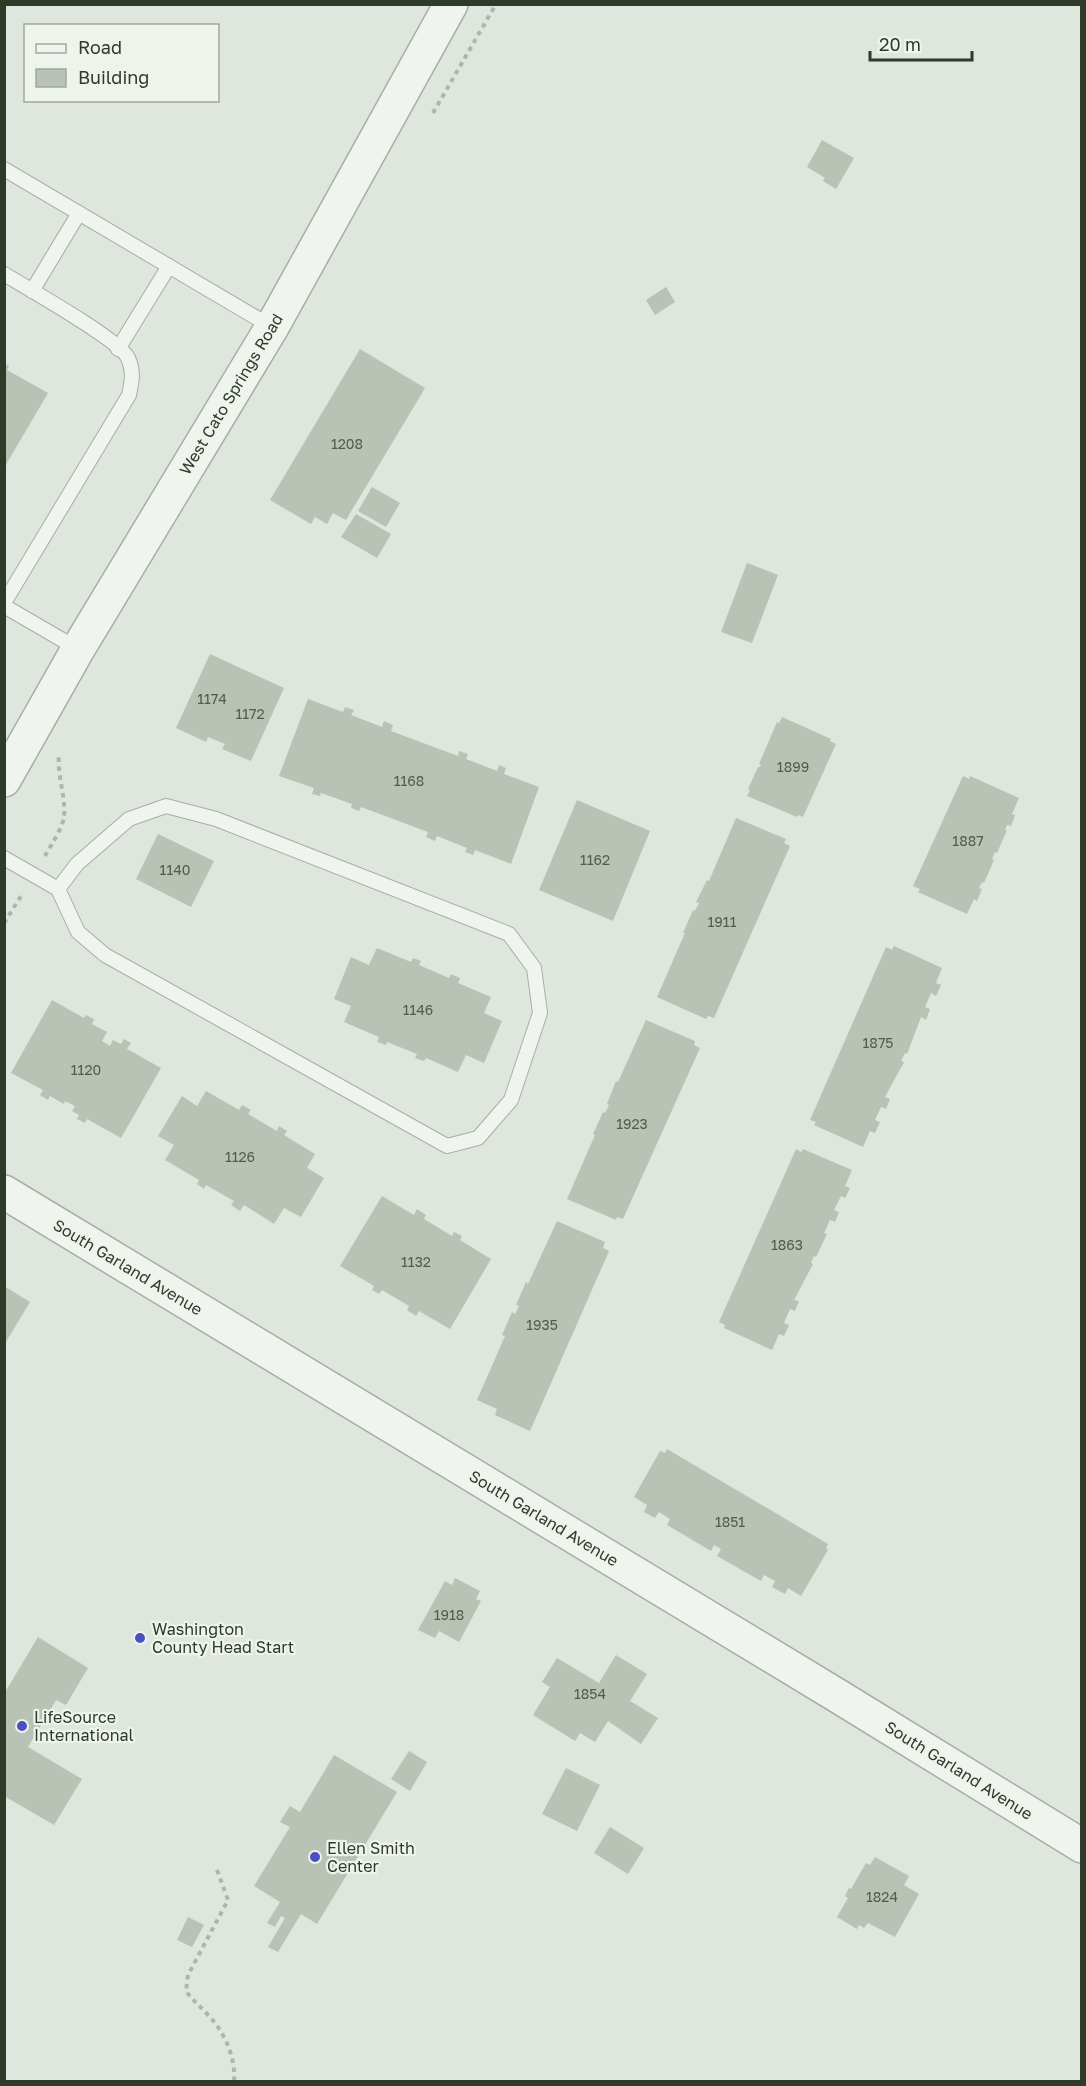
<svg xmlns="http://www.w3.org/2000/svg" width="1086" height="2086" font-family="'Golos Text',sans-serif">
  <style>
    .building { fill: #b8c2b5 }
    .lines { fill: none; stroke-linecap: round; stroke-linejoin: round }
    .service-casing { stroke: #a6afa3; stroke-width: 16 }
    .tertiary-casing { stroke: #a6afa3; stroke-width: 36 }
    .path { stroke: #aeb5ab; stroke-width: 4; stroke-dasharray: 4.5 4.5; stroke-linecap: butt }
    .service { stroke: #f0f4ef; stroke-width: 14 }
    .tertiary { stroke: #f0f4ef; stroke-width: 33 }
    .poi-dot { fill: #4a50c2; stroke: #eef3ec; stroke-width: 2 }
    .labels { text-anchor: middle; stroke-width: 4.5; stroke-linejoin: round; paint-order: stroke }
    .number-label { font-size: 14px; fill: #505d4b }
    .street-label { font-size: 16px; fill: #2d3b28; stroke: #eef3ec }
    .poi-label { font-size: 16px; fill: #2d3b28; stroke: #eef3ec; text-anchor: start }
  </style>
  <rect width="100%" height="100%" fill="#dfe6dd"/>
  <g class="building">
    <path d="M822,140L854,158L836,189L823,181L825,178L807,167Z"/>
    <path d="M666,287L675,302L655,315L646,300Z"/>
    <path d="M360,349L425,388L346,520L333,513L327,524L315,517L311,524L270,500Z"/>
    <path d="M4,363L9,366L7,370L48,393L4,468Z"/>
    <path d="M372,487L400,503L386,527L358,511Z"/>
    <path d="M356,514L391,534L377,558L341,537Z"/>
    <path d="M747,563L778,575L752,643L721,632Z"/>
    <path d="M210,654L284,688L251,761L222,749L225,744L208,737L206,742L176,728Z"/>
    <path d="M308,699L343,712L345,707L354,710L351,715L382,727L384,721L393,725L391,731L458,756L459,751L468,754L466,759L497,771L499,765L506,768L504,774L539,787L511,864L475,850L473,855L465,852L467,848L437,836L435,841L426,837L428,832L361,807L359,811L351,808L352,804L321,793L320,796L312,794L314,788L279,776Z"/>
    <path d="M782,717L831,739L830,741L836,744L803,817L798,815L797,817L747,796L750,790L748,789L758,767H760L761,765L759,764L777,722L779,723Z"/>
    <path d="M963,776L969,779L970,776L1019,798L1012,814L1015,815L1011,826L1007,825L1005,830H1007L997,853L995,852L992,859L994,860L984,883L982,882L979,888L982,889L977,901L974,899L967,914L918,892L920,889L913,886Z"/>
    <path d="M577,800L650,831L613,921L539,890Z"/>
    <path d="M736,818L786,839L784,843L790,846L714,1018L708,1016L706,1019L657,997L685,933H683L693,910L695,911L699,903L696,902L707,880L709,881Z"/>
    <path d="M158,834L214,861L191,907L136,879Z"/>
    <path d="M894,946L942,968L936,983L941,985L936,996L931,993L925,1007L930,1009L926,1020L921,1017L907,1054L905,1053L901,1061L904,1062L885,1097L890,1099L886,1109L881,1107L875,1120L880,1122L875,1133L870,1131L863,1147L814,1125L816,1122L810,1120L886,947L892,950Z"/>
    <path d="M377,948L411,962L413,958L421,961L419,965L449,978L451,974L460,978L458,983L491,997L484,1013L502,1021L484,1063L466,1055L458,1072L426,1058L424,1061L415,1058L417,1054L387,1042L386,1045L377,1042L379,1037L344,1022L351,1006L334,999L351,957L369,965Z"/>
    <path d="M52,1000L84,1018L86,1015L94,1019L92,1024L107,1032L102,1041L110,1046L113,1040L121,1044L124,1039L131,1043L127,1049L161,1068L121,1138L87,1119L85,1123L77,1119L79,1115L72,1111L75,1106L65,1101L64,1104L50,1096L48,1100L40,1095L43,1090L11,1073Z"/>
    <path d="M646,1020L695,1041L694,1045L700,1048L623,1219L617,1217L616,1220L567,1199L595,1135L593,1134L603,1112L605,1113L609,1105L607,1104L616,1081L618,1082Z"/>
    <path d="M206,1091L239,1110L242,1105L251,1110L248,1114L277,1131L279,1126L287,1131L284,1135L315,1154L307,1168L324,1178L301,1217L284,1208L274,1224L244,1205L240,1211L231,1205L234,1201L206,1185L204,1189L197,1184L199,1180L165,1160L174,1145L158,1136L182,1096L197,1106Z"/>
    <path d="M796,1149L801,1152L803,1149L852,1170L845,1186L850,1188L845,1198L841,1196L834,1210L839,1212L835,1222L830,1220L824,1233L827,1234L816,1257L814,1256L811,1263L813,1264L794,1300L799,1301L795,1311L790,1309L784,1323L789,1325L784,1336L779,1334L772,1350L724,1328L725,1325L719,1322Z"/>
    <path d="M382,1196L414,1215L417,1209L426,1215L424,1219L452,1236L454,1232L462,1236L460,1240L491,1259L450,1329L419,1311L416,1316L407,1310L409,1306L382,1290L379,1294L372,1290L374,1286L340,1266Z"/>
    <path d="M557,1221L605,1242L603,1248L609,1251L530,1431L495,1415L497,1409L477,1400L505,1336L502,1335L512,1312L515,1314L519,1306L516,1305L526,1282L528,1284Z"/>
    <path d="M4,1286L30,1302L4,1345Z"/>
    <path d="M667,1449L828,1544L826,1548L828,1550L801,1596L788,1588L785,1594L772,1587L775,1581L764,1575L761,1581L717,1556L721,1549L714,1545L711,1551L667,1525L670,1519L659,1512L655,1518L644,1512L647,1505L634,1497L660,1451L665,1453Z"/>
    <path d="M455,1578L480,1591L476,1599L481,1601L459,1642L439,1631L435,1638L418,1630L445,1581L452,1585Z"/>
    <path d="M38,1637L88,1668L66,1705L56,1700L28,1747L82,1779L54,1825L4,1796V1694Z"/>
    <path d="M616,1655L647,1674L630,1701L658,1718L641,1744L608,1721L595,1742L580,1733L575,1741L533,1715L550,1687L542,1682L557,1658L599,1683Z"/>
    <path d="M409,1751L427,1762L410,1791L391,1779Z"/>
    <path d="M334,1755L397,1792L317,1924L301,1914L278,1952L268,1947L285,1918L281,1916L275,1927L267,1923L280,1902L254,1886L290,1827L280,1822L290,1806L300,1812Z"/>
    <path d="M566,1768L600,1785L577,1831L542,1814Z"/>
    <path d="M610,1827L644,1848L628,1874L594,1853Z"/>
    <path d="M875,1857L909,1876L904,1885L919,1894L895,1937L868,1923L864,1928L859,1925L857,1929L837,1917L848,1898L845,1896L849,1888L851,1889L866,1863L870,1865Z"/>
    <path d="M188,1917L204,1925L192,1947L177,1940Z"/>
  </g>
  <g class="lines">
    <defs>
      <g id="service">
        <path d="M4,169L272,327"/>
        <path d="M4,274C27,288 120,340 128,358C134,371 132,381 129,395L4,603"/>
        <path d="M32,291L79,213"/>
        <path d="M118,349L169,266"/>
        <path d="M4,606L78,649"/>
        <path d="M4,858L58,889L78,932L105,955L447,1146L478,1138L511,1100L540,1013L534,968L509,934L216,819L166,806L129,819L77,864L58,889"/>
      </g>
      <g id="tertiary">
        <path d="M4,780L78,649L272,327L451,4"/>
        <path d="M4,1192L833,1693L1082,1846"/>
      </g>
    </defs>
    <use href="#service" class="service-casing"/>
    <use href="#tertiary" class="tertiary-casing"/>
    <g class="path">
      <path d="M433,113L496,4"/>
      <path d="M45,856C51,845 62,829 64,817C66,796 57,776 59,755"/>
      <path d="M4,923L21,896"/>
      <path d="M217,1870L228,1900L188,1975L186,1991C193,2001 201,2007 209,2016C225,2033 236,2058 234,2082"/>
    </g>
    <use href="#service" class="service"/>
    <use href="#tertiary" class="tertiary"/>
  </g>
  <g class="poi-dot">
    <circle cx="140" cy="1638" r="6"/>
    <circle cx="22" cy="1726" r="6"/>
    <circle cx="315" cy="1857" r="6"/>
  </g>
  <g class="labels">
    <g class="number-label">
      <text x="347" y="449">1208</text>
      <text x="212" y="704">1174</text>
      <text x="250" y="719">1172</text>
      <text x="793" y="772">1899</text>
      <text x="409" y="786">1168</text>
      <text x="968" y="846">1887</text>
      <text x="595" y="865">1162</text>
      <text x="175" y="875">1140</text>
      <text x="722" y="927">1911</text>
      <text x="418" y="1015">1146</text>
      <text x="878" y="1048">1875</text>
      <text x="86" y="1075">1120</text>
      <text x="632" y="1129">1923</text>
      <text x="240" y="1162">1126</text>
      <text x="787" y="1250">1863</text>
      <text x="416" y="1267">1132</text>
      <text x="542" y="1330">1935</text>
      <text x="730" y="1527">1851</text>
      <text x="449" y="1620">1918</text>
      <text x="590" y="1699">1854</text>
      <text x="882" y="1902">1824</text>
    </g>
    <g class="street-label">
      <text transform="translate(231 394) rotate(-59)" y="6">West Cato Springs Road</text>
      <text transform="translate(128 1267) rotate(31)" y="6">South Garland Avenue</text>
      <text transform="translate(544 1518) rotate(31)" y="6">South Garland Avenue</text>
      <text transform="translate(959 1770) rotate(32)" y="6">South Garland Avenue</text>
    </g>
    <g class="poi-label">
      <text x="152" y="1635">Washington<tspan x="152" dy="18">County Head Start</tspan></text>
      <text x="34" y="1723">LifeSource<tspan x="34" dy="18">International</tspan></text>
      <text x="327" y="1854">Ellen Smith<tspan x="327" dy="18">Center</tspan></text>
    </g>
  </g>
  <rect width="1086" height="2086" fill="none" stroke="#2d3b28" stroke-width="12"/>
  <rect x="24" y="24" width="195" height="78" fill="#eef3ec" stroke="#a1a99e" stroke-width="1.5"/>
  <rect x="36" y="44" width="30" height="9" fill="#f0f4ef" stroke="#a1a99e" stroke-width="1.5"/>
  <text x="78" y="54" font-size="18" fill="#2d3b28">Road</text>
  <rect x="36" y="69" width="30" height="18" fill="#b8c2b5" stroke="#a1a99e" stroke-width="1.5"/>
  <text x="78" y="84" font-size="18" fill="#2d3b28">Building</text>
  <path d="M870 51v9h102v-9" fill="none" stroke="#2d3b28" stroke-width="3"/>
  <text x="879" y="51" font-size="18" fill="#2d3b28" stroke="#eef3ec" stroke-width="4.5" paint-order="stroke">20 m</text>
</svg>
